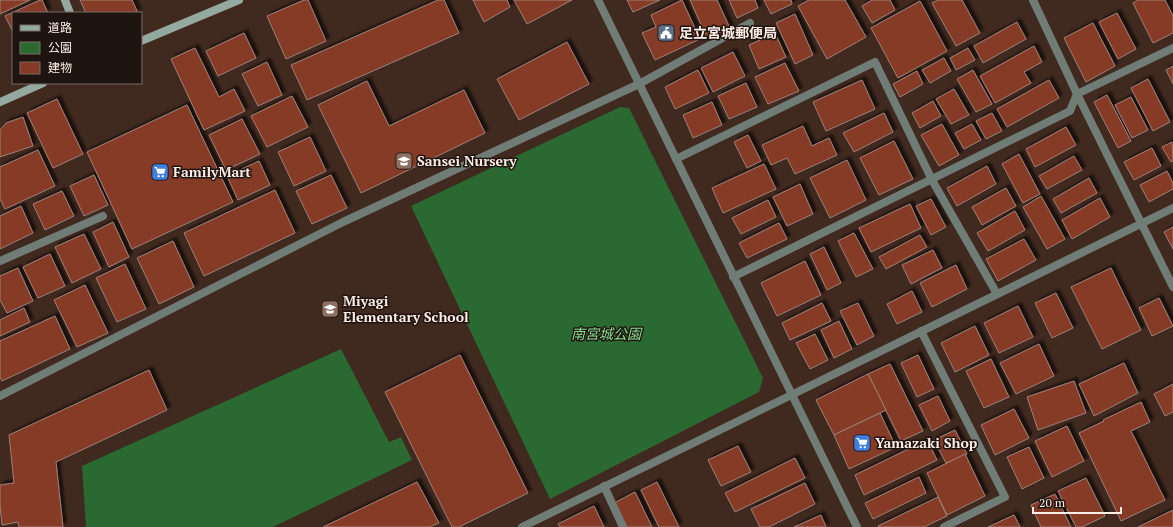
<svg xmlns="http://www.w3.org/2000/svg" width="1173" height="527" font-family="'PT Serif','Noto Sans JP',serif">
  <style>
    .green { fill: #2a6932 }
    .building { fill: #853a26; stroke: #9f8179; filter: url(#shadow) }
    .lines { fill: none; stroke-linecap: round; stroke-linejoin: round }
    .lane { stroke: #707d77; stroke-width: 8 }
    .street { stroke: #707d77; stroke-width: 8 }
    .secondary { stroke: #94a9a0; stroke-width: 8 }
    .labels { text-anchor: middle; stroke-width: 3; stroke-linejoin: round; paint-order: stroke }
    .poi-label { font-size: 14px; font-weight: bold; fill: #feede7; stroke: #1f1510; text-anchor: start }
    .park-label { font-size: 14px; font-style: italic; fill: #88de8e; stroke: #1f1510 }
  </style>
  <defs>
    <filter id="shadow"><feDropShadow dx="3.5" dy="-3.5" stdDeviation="1" flood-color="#0009"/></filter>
  </defs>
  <rect width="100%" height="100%" fill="#40291f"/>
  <g class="green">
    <path d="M620,107L629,108L763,378L759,392L550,499L411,206Z"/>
    <path d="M341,349L389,442L401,437L412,460L273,527H86L82,466Z"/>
  </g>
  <g class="building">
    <path d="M0,0H30L0,14Z"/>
    <path d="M40,0H42L48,13H13V32L5,16Z"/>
    <path d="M80,0H132L138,13H86Z"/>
    <path d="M304,0H308L326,41L286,59L267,16Z"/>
    <path d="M438,0H444L459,33L307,100L291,65Z"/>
    <path d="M473,0H507L510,7L484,22Z"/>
    <path d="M514,0H572L527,24Z"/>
    <path d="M627,0H660L633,12Z"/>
    <path d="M682,0L700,39L655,60L642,33L656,27L651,15Z"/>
    <path d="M690,0H717L730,28L707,38Z"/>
    <path d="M729,0H755L758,8L737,18Z"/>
    <path d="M764,0H791L792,4L771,14Z"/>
    <path d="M809,0H845L866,37L827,59L798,6Z"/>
    <path d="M872,0H890L895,10L872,23L862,6Z"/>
    <path d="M938,0H962L980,33L956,46L932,3Z"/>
    <path d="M1138,0H1165L1173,16V33L1153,43L1133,3Z"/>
    <path d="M920,1L947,51L898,78L871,28Z"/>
    <path d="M1117,13L1136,49L1118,59L1099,22Z"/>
    <path d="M795,14L813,55L795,64L776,23Z"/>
    <path d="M1017,22L1026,39L983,63L974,46Z"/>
    <path d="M1093,23L1115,66L1086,82L1064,38Z"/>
    <path d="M244,33L256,58L218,76L206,51Z"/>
    <path d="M775,33L786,57L759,69L749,45Z"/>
    <path d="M567,42L589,84L519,120L497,79Z"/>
    <path d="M1034,46L1042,62L1024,72L1031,83L995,103L980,76Z"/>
    <path d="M195,48L219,97L234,89L245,111L204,130L171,59Z"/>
    <path d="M968,48L975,60L956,70L950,58Z"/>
    <path d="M733,52L745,76L713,92L701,68Z"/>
    <path d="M944,58L951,71L930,83L922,70Z"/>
    <path d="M267,62L282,95L258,106L242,74Z"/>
    <path d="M785,63L799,91L768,104L755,77Z"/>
    <path d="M1173,66V84L1166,70Z"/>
    <path d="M698,70L709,93L675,109L665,87Z"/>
    <path d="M973,70L992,104L976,112L957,79Z"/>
    <path d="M917,71L923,84L900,97L893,84Z"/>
    <path d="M1148,79L1170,122L1153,131L1131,88Z"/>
    <path d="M862,80L875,109L826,131L813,102Z"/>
    <path d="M1049,80L1059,98L1007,127L997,109Z"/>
    <path d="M367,81L389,126L464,90L485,133L361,193L318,105Z"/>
    <path d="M746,83L757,107L729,119L718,96Z"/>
    <path d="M954,89L969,115L951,124L936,99Z"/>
    <path d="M1107,95L1131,141L1118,148L1094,102Z"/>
    <path d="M292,96L308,127L267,147L251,116Z"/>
    <path d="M1131,97L1148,130L1132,138L1115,105Z"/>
    <path d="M57,99L83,154L53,168L27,113Z"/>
    <path d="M933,101L941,116L920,128L912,113Z"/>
    <path d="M712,102L722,125L693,138L683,115Z"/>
    <path d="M187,105L233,202L132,249L87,152Z"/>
    <path d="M884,113L893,132L854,152L843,133Z"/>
    <path d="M992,113L1002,131L986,139L976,121Z"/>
    <path d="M23,117L33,146L0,157V130L6,123Z"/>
    <path d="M242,119L260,154L226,170L209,135Z"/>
    <path d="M942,124L959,155L939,166L921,135Z"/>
    <path d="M972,124L981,140L964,149L955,133Z"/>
    <path d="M803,126L812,146L829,138L837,155L795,174L787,158L771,165L762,145Z"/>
    <path d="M1066,127L1076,145L1035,167L1026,149Z"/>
    <path d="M748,135L761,161L747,168L734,142Z"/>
    <path d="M310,137L326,171L294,186L278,152Z"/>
    <path d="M894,141L913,179L879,195L860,158Z"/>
    <path d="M1172,142L1173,161L1171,162L1162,147Z"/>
    <path d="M1152,148L1161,166L1134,180L1124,162Z"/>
    <path d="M38,150L55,186L5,209L0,199V167Z"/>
    <path d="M1019,154L1040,194L1023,203L1002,164Z"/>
    <path d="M1074,156L1082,170L1047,189L1039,176Z"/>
    <path d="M847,160L866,200L830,218L810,178Z"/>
    <path d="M259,161L270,185L238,200L227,176Z"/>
    <path d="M764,164L776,189L723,213L712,188Z"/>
    <path d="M987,166L996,184L957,206L947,188Z"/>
    <path d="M1167,171L1173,183V189L1149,202L1140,185Z"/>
    <path d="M94,175L108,205L84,216L70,186Z"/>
    <path d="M331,175L347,208L312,224L296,191Z"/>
    <path d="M1089,178L1097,193L1061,213L1053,199Z"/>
    <path d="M800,184L813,214L787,226L773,197Z"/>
    <path d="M1006,188L1016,206L982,225L972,207Z"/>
    <path d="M275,190L295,233L204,276L184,233Z"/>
    <path d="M62,191L74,216L45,230L33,204Z"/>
    <path d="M1041,196L1065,239L1047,249L1023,207Z"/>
    <path d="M1100,198L1110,217L1072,239L1062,220Z"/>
    <path d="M931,199L946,227L931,235L916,206Z"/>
    <path d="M768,200L776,217L741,234L732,218Z"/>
    <path d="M910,204L921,228L871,252L859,228Z"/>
    <path d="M21,206L33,233L0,249V216Z"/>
    <path d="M1015,211L1025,230L988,251L977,233Z"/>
    <path d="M113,222L129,257L109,267L93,232Z"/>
    <path d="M779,223L787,239L747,258L739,243Z"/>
    <path d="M1173,227V249L1164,232Z"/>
    <path d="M854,233L873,269L856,277L838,241Z"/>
    <path d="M84,234L101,269L72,283L55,247Z"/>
    <path d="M920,235L927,247L886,269L879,257Z"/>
    <path d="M1024,239L1036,260L998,281L986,259Z"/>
    <path d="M173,241L194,287L159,304L137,258Z"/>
    <path d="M824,247L841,283L827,290L810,254Z"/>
    <path d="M933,250L942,268L911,284L902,265Z"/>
    <path d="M50,254L65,286L38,298L23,267Z"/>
    <path d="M805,261L821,295L777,316L761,283Z"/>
    <path d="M125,264L146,309L117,322L96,278Z"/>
    <path d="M956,265L967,289L932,307L920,283Z"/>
    <path d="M18,268L33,301L7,313L0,300V276Z"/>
    <path d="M1111,268L1141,330L1102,349L1071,287Z"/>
    <path d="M85,285L108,333L77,347L54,300Z"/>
    <path d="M912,291L922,312L897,324L887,304Z"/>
    <path d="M1056,293L1073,328L1052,338L1035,303Z"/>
    <path d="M1159,298L1173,326L1152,336L1139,308Z"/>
    <path d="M822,303L831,321L790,340L782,323Z"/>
    <path d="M858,303L874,336L857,345L840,311Z"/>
    <path d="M1018,306L1033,337L999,353L984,323Z"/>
    <path d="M24,308L30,322L0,336V320Z"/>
    <path d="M55,316L70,349L2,381L0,377V341Z"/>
    <path d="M839,321L852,349L834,358L821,330Z"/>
    <path d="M975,326L989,355L955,372L941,343Z"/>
    <path d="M815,334L828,360L810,369L796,343Z"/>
    <path d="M1039,344L1054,376L1016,394L1000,363Z"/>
    <path d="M460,355L528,493L459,527H452L385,392Z"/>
    <path d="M918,355L934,389L917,397L901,363Z"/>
    <path d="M991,359L1009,397L984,408L966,371Z"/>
    <path d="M1124,363L1138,393L1094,416L1079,384Z"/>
    <path d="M890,364L923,431L901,441L868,374Z"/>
    <path d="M149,370L167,410L56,462L63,527H19L18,522L2,525L0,505V485L14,483L9,435Z"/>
    <path d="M868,374L886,410L834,435L816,400Z"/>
    <path d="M1074,381L1086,413L1038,430L1027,397Z"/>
    <path d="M1173,384V412L1165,416L1154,394Z"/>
    <path d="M938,396L950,421L932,431L919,405Z"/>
    <path d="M1141,402L1150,422L1131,431L1165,500L1121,521L1079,433L1104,421L1103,420Z"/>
    <path d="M1014,409L1029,438L995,455L981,425Z"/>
    <path d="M880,413L896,447L849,469L834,435Z"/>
    <path d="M1067,426L1084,461L1052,477L1035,441Z"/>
    <path d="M955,430L967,454L946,463L934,440Z"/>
    <path d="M927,440L937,460L864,495L855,475Z"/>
    <path d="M738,446L751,472L721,486L708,460Z"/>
    <path d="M1029,447L1044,478L1022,489L1007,457Z"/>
    <path d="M965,454L985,496L947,515L927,473Z"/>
    <path d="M795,458L805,478L735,512L725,493Z"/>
    <path d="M919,477L926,493L873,519L865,503Z"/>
    <path d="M1086,478L1105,516L1082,527H1076L1058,491Z"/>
    <path d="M417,482L439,523L429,527H323Z"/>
    <path d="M657,482L679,527H659L641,490Z"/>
    <path d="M805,483L815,504L769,527H760L751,509Z"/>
    <path d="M635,492L652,527H627L614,503Z"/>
    <path d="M1055,494L1071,527H1041L1031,505Z"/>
    <path d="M938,497L947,516L924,527H879L878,526Z"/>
    <path d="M594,506L604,527H560L558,524Z"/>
    <path d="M1173,510V527H1138Z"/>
    <path d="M821,515L826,527H794Z"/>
    <path d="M1014,515L1020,527H988Z"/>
  </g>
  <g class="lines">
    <g class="lane">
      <path d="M676,159L875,62L932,180L997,294"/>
      <path d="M0,261L103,216"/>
      <path d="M733,277L1070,111L1077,94L1173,48"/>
      <path d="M921,331L1005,497L944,527"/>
      <path d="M604,486L623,527"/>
    </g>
    <g class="street">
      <path d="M598,0L857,527"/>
      <path d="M1033,0L1077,94L1173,287"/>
      <path d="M0,396L343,222L639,84L750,23"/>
      <path d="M522,527L1173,208"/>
    </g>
    <g class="secondary">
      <path d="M65,0L70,13"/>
      <path d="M141,41L239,0"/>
      <path d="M0,102L43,83"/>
    </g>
  </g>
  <defs>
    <symbol id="civic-square" viewBox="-11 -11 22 22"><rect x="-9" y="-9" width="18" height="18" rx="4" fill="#5c6f8a" stroke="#1f1510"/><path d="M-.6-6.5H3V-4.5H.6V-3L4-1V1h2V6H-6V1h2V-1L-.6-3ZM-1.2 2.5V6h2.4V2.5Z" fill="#fff"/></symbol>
    <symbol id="school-square" viewBox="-11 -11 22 22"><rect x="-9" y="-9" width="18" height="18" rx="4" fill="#8d6e63" stroke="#1f1510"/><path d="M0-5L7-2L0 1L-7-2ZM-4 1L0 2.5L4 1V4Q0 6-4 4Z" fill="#fff"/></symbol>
    <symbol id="supermarket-square" viewBox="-11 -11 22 22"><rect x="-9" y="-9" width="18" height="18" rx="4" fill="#3f7fe0" stroke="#1f1510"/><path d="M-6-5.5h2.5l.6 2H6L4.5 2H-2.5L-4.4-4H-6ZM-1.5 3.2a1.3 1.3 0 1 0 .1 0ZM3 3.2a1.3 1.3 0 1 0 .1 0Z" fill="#fff"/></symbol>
  </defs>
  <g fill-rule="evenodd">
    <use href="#civic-square" x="656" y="23" width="20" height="20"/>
    <use href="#school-square" x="394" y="151" width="20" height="20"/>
    <use href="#supermarket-square" x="150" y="162" width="20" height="20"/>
    <use href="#school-square" x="320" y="299" width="20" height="20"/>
    <use href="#supermarket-square" x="852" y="433" width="20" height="20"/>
  </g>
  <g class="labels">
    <g class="poi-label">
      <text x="679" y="38">足立宮城郵便局</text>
      <text x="417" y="166">Sansei Nursery</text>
      <text x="173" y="177">FamilyMart</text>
      <text x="343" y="306">Miyagi<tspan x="343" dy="16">Elementary School</tspan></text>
      <text x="875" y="448">Yamazaki Shop</text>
    </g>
    <g class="park-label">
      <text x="606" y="339">南宮城公園</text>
    </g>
  </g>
  <rect x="12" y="12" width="130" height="72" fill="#1f1510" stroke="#786b66"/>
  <rect x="20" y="25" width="20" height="6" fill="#94a9a0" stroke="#786b66"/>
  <text x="48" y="32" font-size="12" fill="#feede7">道路</text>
  <rect x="20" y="42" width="20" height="12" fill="#2a6932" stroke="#786b66"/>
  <text x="48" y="52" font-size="12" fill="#feede7">公園</text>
  <rect x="20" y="62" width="20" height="12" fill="#853a26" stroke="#786b66"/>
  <text x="48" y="72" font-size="12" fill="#feede7">建物</text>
  <path d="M1033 507v6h88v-6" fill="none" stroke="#feede7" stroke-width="2"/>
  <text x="1039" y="507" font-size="12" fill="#feede7" stroke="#1f1510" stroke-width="3" paint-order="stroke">20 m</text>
</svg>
